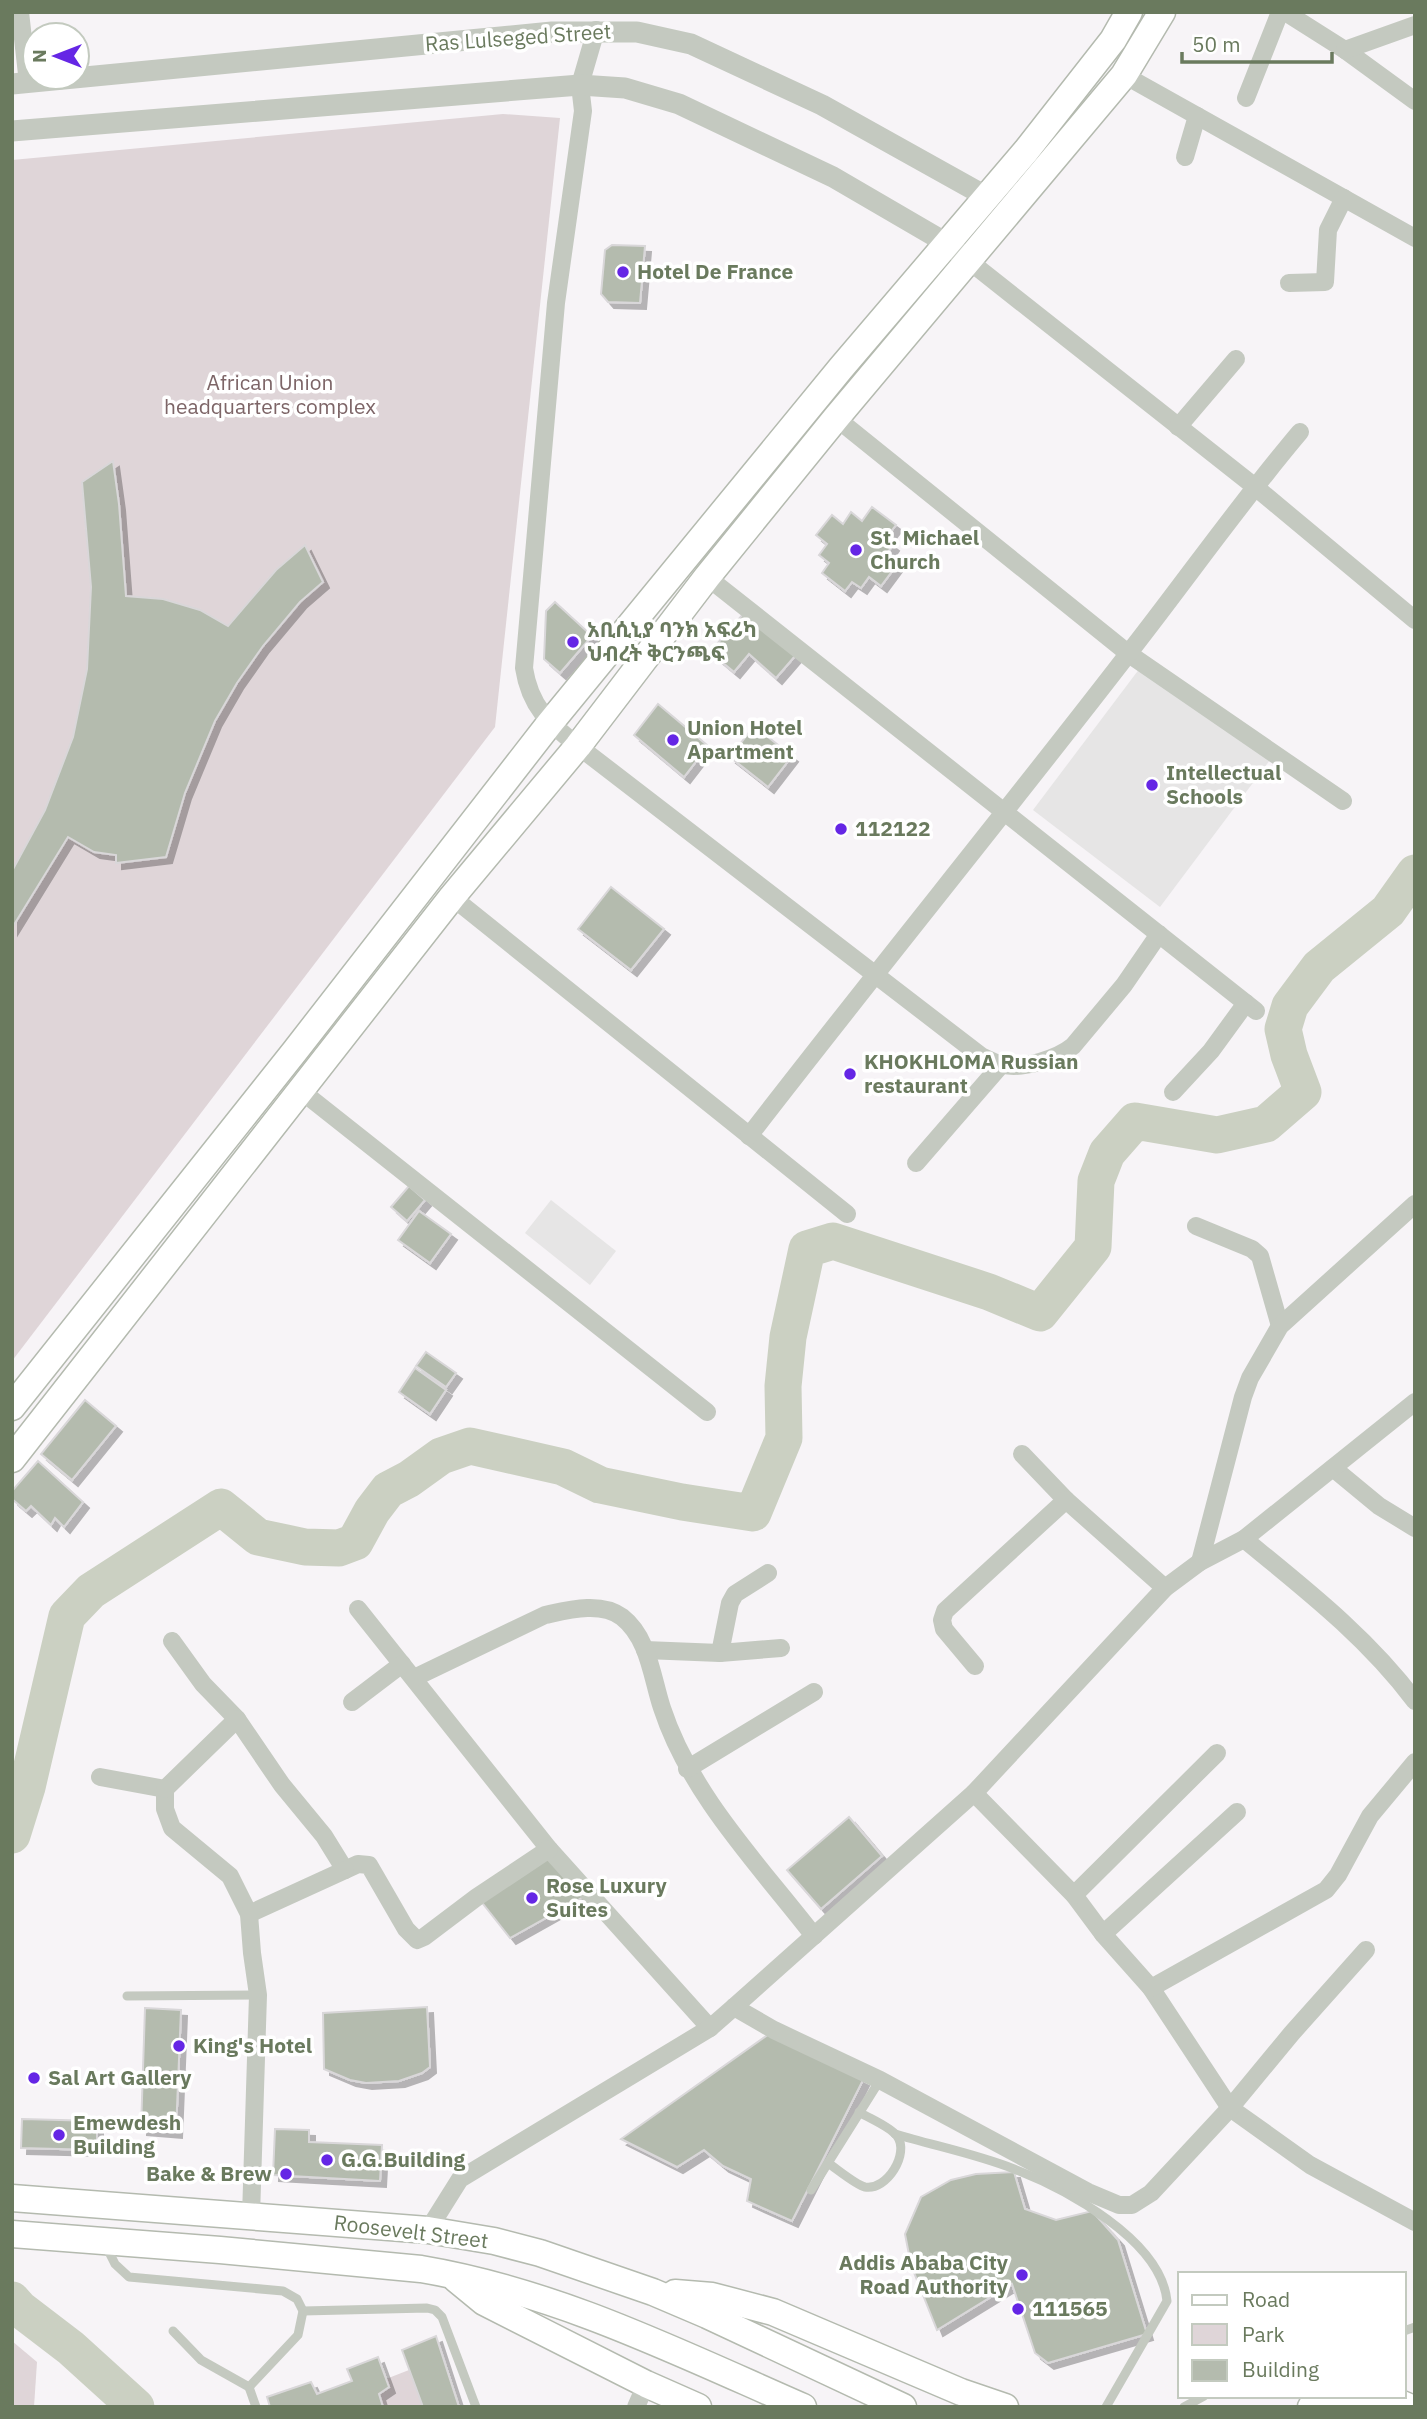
<svg xmlns="http://www.w3.org/2000/svg" width="1427" height="2419" font-family="'IBM Plex Sans','Noto Sans Ethiopic',sans-serif">
  <style>
    .built { fill: #e6e5e5 }
    .green { fill: #dfd5d8 }
    .lines { fill: none; stroke-linecap: round; stroke-linejoin: round }
    .river { stroke: #cbd0c2; stroke-width: 37 }
    .building { fill: #b4bbae; stroke: #d9d7d9; stroke-width: 2; filter: url(#shadow) }
    .primary-casing { stroke: #b4baaf; stroke-width: 29 }
    .service { stroke: #c4c9c0; stroke-width: 9 }
    .minor { stroke: #c4c9c0; stroke-width: 18 }
    .tertiary { stroke: #c4c9c0; stroke-width: 21 }
    .primary { stroke: #fff; stroke-width: 26 }
    .poi-dot { fill: #6526e5; stroke: #fff; stroke-width: 2.5 }
    .labels { text-anchor: middle; stroke-width: 7; stroke-linejoin: round; paint-order: stroke }
    .street-label { font-size: 21px; fill: #6a7a5e; stroke: #fff }
    .poi-label { font-size: 21px; font-weight: bold; fill: #6a7a5e; stroke: #fff; text-anchor: start }
    .park-label { font-size: 21px; fill: #7d6567; stroke: #fff }
  </style>
  <defs>
    <filter id="shadow"><feDropShadow dx="6" dy="6" stdDeviation="0" flood-color="#0004"/></filter>
  </defs>
  <rect width="100%" height="100%" fill="#f7f4f7"/>
  <g class="built">
    <path d="M1143,664L1270,760L1160,907L1033,810Z"/>
    <path d="M551,1200L616,1251L590,1285L525,1233Z"/>
  </g>
  <g class="green">
    <path d="M503,114L560,118L495,727L12,1361V160Z"/>
    <path d="M12,2341L37,2362L34,2407H12Z"/>
    <path d="M409,2370L423,2407H383L379,2394L389,2387L386,2379Z"/>
  </g>
  <g class="lines">
    <g class="river">
      <path d="M12,1835L27,1787L67,1616L91,1591L221,1507L258,1537L305,1547L339,1548L355,1542L372,1511L388,1490L409,1479L441,1456L470,1446L563,1467L600,1485L682,1502L753,1513L784,1438L783,1386L788,1337L807,1249L833,1241L989,1292L1040,1313L1093,1247L1096,1181L1107,1153L1135,1121L1217,1135L1266,1124L1303,1092L1289,1055L1283,1029L1290,1006L1319,967L1388,911L1415,873"/>
      <path d="M12,2300L20,2309L71,2348L136,2407"/>
    </g>
  </g>
  <g class="building">
    <path d="M612,245L645,246L640,303L608,302L601,294L605,250Z"/>
    <path d="M113,461L119,504L126,596L163,599L200,610L228,626L276,570L305,545L323,582L300,602L263,646L237,683L215,721L185,793L166,857L116,863V855L94,852L68,837L12,928V871L45,810L73,737L87,669L91,587L82,482Z"/>
    <path d="M872,507L896,525L885,539L893,545L885,556L896,566L881,586L869,577L861,588L852,582L845,591L822,573L829,563L819,555L827,544L816,535L832,515L843,524L851,512L862,521Z"/>
    <path d="M555,602L592,636L560,673L544,659L546,611Z"/>
    <path d="M745,612L795,656L776,678L749,654L734,672L710,652Z"/>
    <path d="M658,704L708,746L684,777L634,735Z"/>
    <path d="M754,726L792,756L768,787L730,757Z"/>
    <path d="M611,887L664,929L631,970L578,929Z"/>
    <path d="M409,1186L425,1200L407,1221L391,1207Z"/>
    <path d="M419,1211L451,1234L430,1263L398,1240Z"/>
    <path d="M426,1352L456,1373L446,1387L416,1366Z"/>
    <path d="M415,1368L446,1390L430,1414L399,1392Z"/>
    <path d="M85,1400L116,1426L72,1480L41,1454Z"/>
    <path d="M38,1461L83,1502L64,1527L55,1518L51,1525L31,1506L26,1511L12,1499V1491Z"/>
    <path d="M849,1817L882,1856L821,1909L787,1870Z"/>
    <path d="M549,1854L585,1896L510,1938L480,1900Z"/>
    <path d="M427,2007L430,2067L422,2073L399,2081L366,2083L350,2080L324,2069L323,2013Z"/>
    <path d="M145,2008L181,2010L176,2132L141,2129Z"/>
    <path d="M769,2034L863,2080L792,2221L747,2201L751,2179L723,2166L704,2150L677,2167L621,2139Z"/>
    <path d="M22,2119L97,2121V2150L21,2148Z"/>
    <path d="M275,2129L309,2130V2142L382,2145L380,2181L273,2175Z"/>
    <path d="M1014,2172L1025,2209L1056,2220L1092,2211L1118,2240L1147,2334L1048,2363L1035,2353L1012,2284L937,2330L911,2265L905,2234L921,2197L951,2180L976,2174Z"/>
    <path d="M436,2336L459,2407H423L402,2350Z"/>
    <path d="M378,2357L389,2387L379,2394L383,2407H270L267,2397L311,2382L317,2394L352,2381L347,2369Z"/>
  </g>
  <g class="lines">
    <defs>
      <g id="primary">
        <path d="M12,1407L295,1051L550,723L841,368L1026,151L1113,40L1129,12"/>
        <path d="M12,1459L452,897L578,746L707,577L836,418L1124,75L1162,12"/>
        <path d="M12,2198L428,2230L494,2241L540,2253L653,2292L707,2315L903,2407"/>
        <path d="M12,2234L220,2250L421,2269C557,2292 677,2352 803,2407"/>
        <path d="M456,2279L484,2302L646,2384L698,2407"/>
        <path d="M675,2293L712,2296L773,2312L961,2392L1005,2407"/>
        <path d="M1311,2407L1355,2399L1388,2398L1409,2407"/>
      </g>
    </defs>
    <use href="#primary" class="primary-casing"/>
    <g class="service">
      <path d="M127,1996L258,1995"/>
      <path d="M895,2134C935,2146 976,2154 1014,2169C1066,2189 1161,2240 1167,2301L1106,2407"/>
      <path d="M828,2163C837,2169 856,2185 865,2187C887,2191 910,2153 897,2136C889,2126 870,2119 859,2112"/>
      <path d="M811,2190L880,2080"/>
      <path d="M106,2246L115,2264L129,2277L283,2291L297,2299L303,2311L298,2335L249,2387L201,2360L173,2331"/>
      <path d="M303,2311L427,2308L435,2310L442,2317L476,2407"/>
      <path d="M1404,2331L1415,2327"/>
      <path d="M249,2387L256,2407"/>
      <path d="M1184,2407L1204,2396"/>
    </g>
    <g class="minor">
      <path d="M20,12L28,83"/>
      <path d="M1285,12L1345,50L1415,101"/>
      <path d="M596,30L580,85L583,111L556,303L524,668C530,707 549,723 578,746L981,1056C988,1059 995,1063 1003,1065C1024,1069 1057,1059 1073,1046L1124,985L1159,934"/>
      <path d="M1345,50L1415,25"/>
      <path d="M1124,75L1415,238"/>
      <path d="M1246,98L1280,12"/>
      <path d="M1185,157L1197,116"/>
      <path d="M969,261L1254,486L1415,620"/>
      <path d="M1289,283L1325,282L1328,230L1344,198"/>
      <path d="M836,418L1129,654L1343,801"/>
      <path d="M1178,427L1236,359"/>
      <path d="M707,577L1256,1011"/>
      <path d="M452,897L847,1214"/>
      <path d="M300,1090L707,1412"/>
      <path d="M1173,1092L1211,1051L1246,1003"/>
      <path d="M749,1136C874,974 1003,816 1128,654C1186,580 1239,504 1300,432"/>
      <path d="M916,1163L1001,1065"/>
      <path d="M1196,1226L1252,1249L1260,1256L1280,1326"/>
      <path d="M1022,1454L1066,1500"/>
      <path d="M1333,1468L1379,1506L1415,1528"/>
      <path d="M1244,1539C1305,1589 1367,1637 1415,1701"/>
      <path d="M1200,1562L1243,1397L1250,1378L1280,1326L1415,1204"/>
      <path d="M358,1609L549,1849L710,2028"/>
      <path d="M172,1641L203,1684L237,1719L282,1785L324,1836L345,1870L358,1864L369,1865L406,1929L417,1940L424,1937L477,1897L549,1849"/>
      <path d="M645,1650L720,1653L730,1603L735,1594L768,1573"/>
      <path d="M720,1653L781,1648"/>
      <path d="M975,1666L944,1629L942,1620L945,1611L1066,1500L1165,1588"/>
      <path d="M414,1678L545,1615C568,1610 601,1601 622,1617C649,1638 652,1678 662,1708C690,1794 759,1865 814,1936"/>
      <path d="M352,1702L402,1664"/>
      <path d="M687,1769L814,1692"/>
      <path d="M100,1777L165,1789V1809L172,1828L230,1876L249,1914L252,1953L258,1995L251,2216"/>
      <path d="M165,1789L237,1719"/>
      <path d="M974,1793L1074,1895L1103,1934L1151,1988L1230,2108L1310,2165L1415,2222"/>
      <path d="M1074,1895L1217,1753"/>
      <path d="M249,1914L345,1870"/>
      <path d="M1103,1934L1237,1812"/>
      <path d="M1151,1988L1326,1890L1338,1875L1370,1816L1415,1762"/>
      <path d="M734,2007L774,2030L880,2080L1088,2192L1119,2205H1132L1151,2193L1230,2108L1292,2033L1366,1950"/>
      <path d="M428,2230L460,2179L710,2028L734,2007L974,1793L1165,1588L1200,1562L1244,1539L1415,1402"/>
      <path d="M636,2407L646,2384"/>
    </g>
    <g class="tertiary">
      <path d="M12,84L552,32H637L691,44L822,105L987,197"/>
      <path d="M12,131L580,85L625,88L679,104L833,177L948,244L969,261"/>
    </g>
    <use href="#primary" class="primary"/>
  </g>
  <g class="poi-dot">
    <circle cx="623" cy="272" r="7"/>
    <circle cx="856" cy="550" r="7"/>
    <circle cx="573" cy="642" r="7"/>
    <circle cx="673" cy="740" r="7"/>
    <circle cx="1152" cy="785" r="7"/>
    <circle cx="841" cy="829" r="7"/>
    <circle cx="850" cy="1074" r="7"/>
    <circle cx="532" cy="1898" r="7"/>
    <circle cx="179" cy="2046" r="7"/>
    <circle cx="34" cy="2078" r="7"/>
    <circle cx="59" cy="2135" r="7"/>
    <circle cx="327" cy="2160" r="7"/>
    <circle cx="286" cy="2174" r="7"/>
    <circle cx="1022" cy="2275" r="7"/>
    <circle cx="1018" cy="2309" r="7"/>
  </g>
  <g class="labels">
    <g class="street-label">
      <text transform="translate(518 38) rotate(-4)" y="7">Ras Lulseged Street</text>
      <text transform="translate(411 2232) rotate(7)" y="7">Roosevelt Street</text>
    </g>
    <g class="poi-label">
      <text x="637" y="279">Hotel De France</text>
      <text x="870" y="545">St. Michael<tspan x="870" dy="24">Church</tspan></text>
      <text x="587" y="637">አቢሲኒያ ባንክ አፍሪካ<tspan x="587" dy="24">ህብረት ቅርንጫፍ</tspan></text>
      <text x="687" y="735">Union Hotel<tspan x="687" dy="24">Apartment</tspan></text>
      <text x="1166" y="780">Intellectual<tspan x="1166" dy="24">Schools</tspan></text>
      <text x="855" y="836">112122</text>
      <text x="864" y="1069">KHOKHLOMA Russian<tspan x="864" dy="24">restaurant</tspan></text>
      <text x="546" y="1893">Rose Luxury<tspan x="546" dy="24">Suites</tspan></text>
      <text x="193" y="2053">King's Hotel</text>
      <text x="48" y="2085">Sal Art Gallery</text>
      <text x="73" y="2130">Emewdesh<tspan x="73" dy="24">Building</tspan></text>
      <text x="341" y="2167">G.G.Building</text>
      <text x="272" y="2181" text-anchor="end">Bake &amp; Brew</text>
      <text x="1008" y="2270" text-anchor="end">Addis Ababa City<tspan x="1008" dy="24">Road Authority</tspan></text>
      <text x="1032" y="2316">111565</text>
    </g>
    <g class="park-label">
      <text x="270" y="390">African Union<tspan x="270" dy="24">headquarters complex</tspan></text>
    </g>
  </g>
  <rect width="1427" height="2419" fill="none" stroke="#6a7a5e" stroke-width="28"/>
  <rect x="1178" y="2272" width="228" height="126" fill="#ffffff" stroke="#c3cabf" stroke-width="2"/>
  <rect x="1192" y="2295" width="35" height="10" fill="#ffffff" stroke="#c3cabf" stroke-width="2"/>
  <text x="1242" y="2307" font-size="21" fill="#6a7a5e">Road</text>
  <rect x="1192" y="2324" width="35" height="21" fill="#dfd5d8" stroke="#c3cabf" stroke-width="2"/>
  <text x="1242" y="2342" font-size="21" fill="#6a7a5e">Park</text>
  <rect x="1192" y="2360" width="35" height="21" fill="#b4bbae" stroke="#c3cabf" stroke-width="2"/>
  <text x="1242" y="2377" font-size="21" fill="#6a7a5e">Building</text>
  <g transform="translate(56 56) rotate(270)"><circle r="33" fill="#ffffff" stroke="#c3cabf" stroke-width="2"/>
  <path d="M0-5L12 26L0 18L-12 26Z" fill="#6526e5"/>
  <text y="-10" font-size="19" font-weight="bold" text-anchor="middle" fill="#6a7a5e">N</text>
  </g>
  <path d="M1182 52v10h150v-10" fill="none" stroke="#6a7a5e" stroke-width="3.5"/>
  <text x="1192" y="52" font-size="21" fill="#6a7a5e" stroke="#ffffff" stroke-width="5" paint-order="stroke">50 m</text>
</svg>
